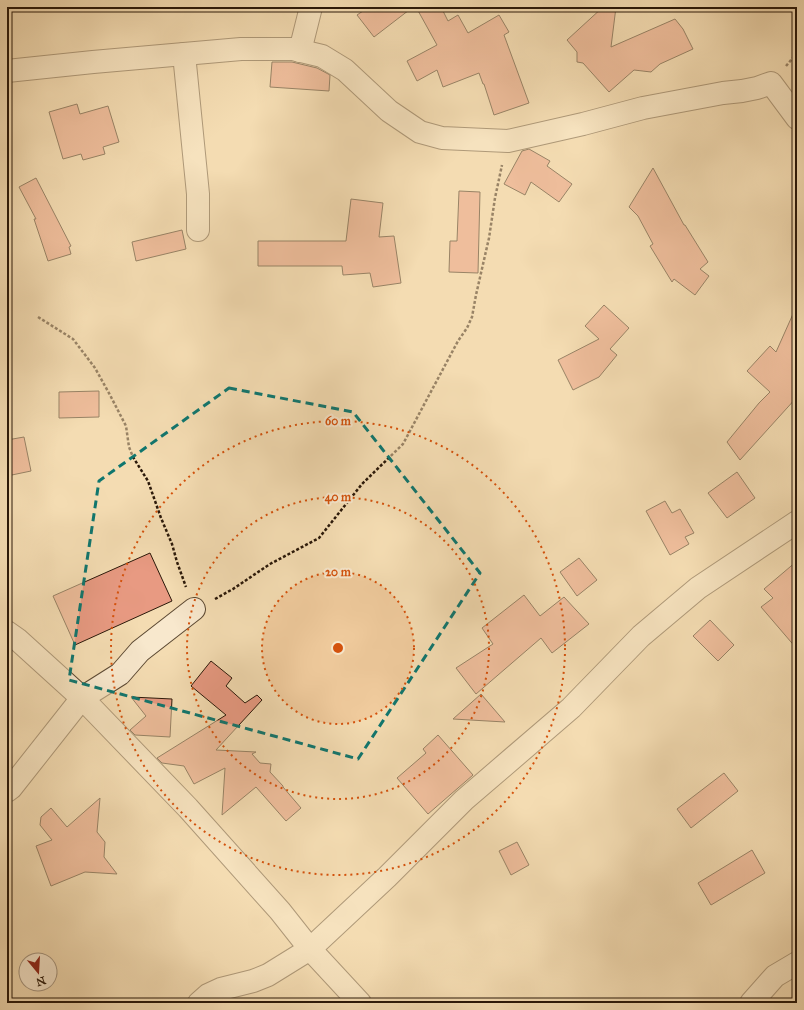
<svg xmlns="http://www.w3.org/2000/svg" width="804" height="1010" font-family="'IM FELL Great Primer',serif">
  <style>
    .building { fill: #e89a82; stroke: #2a1809 }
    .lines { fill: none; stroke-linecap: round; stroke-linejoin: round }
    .minor-casing { stroke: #5c4933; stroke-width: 24 }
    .path { stroke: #2a1809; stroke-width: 2.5; stroke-dasharray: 3 2; stroke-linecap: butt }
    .minor { stroke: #f8e8cd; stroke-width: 22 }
    .marked { fill: none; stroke: #0f766e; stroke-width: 3; stroke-dasharray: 8 5; stroke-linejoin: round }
    .ring { fill: none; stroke: #d5520c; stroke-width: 2; stroke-dasharray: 2 4 }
    .centre { fill: #d5520c; stroke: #f8e8cd; stroke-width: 2 }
    .ring-label { font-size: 12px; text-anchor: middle; font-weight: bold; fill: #d5520c; stroke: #f8e8cd; stroke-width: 4; stroke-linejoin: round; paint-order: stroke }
  </style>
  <rect width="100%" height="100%" fill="#f4dcb2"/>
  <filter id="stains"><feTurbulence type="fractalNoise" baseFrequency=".005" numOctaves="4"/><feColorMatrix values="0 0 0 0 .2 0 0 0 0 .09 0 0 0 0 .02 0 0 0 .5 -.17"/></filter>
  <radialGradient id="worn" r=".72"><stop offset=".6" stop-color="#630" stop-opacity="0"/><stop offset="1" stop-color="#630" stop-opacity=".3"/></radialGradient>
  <g class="building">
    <path d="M369,7H413L374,37L357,15Z"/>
    <path d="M416,7H441L448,21L458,15L468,33L499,15L509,32L504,35L529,103L494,115L484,84H483L479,73L443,87L437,70L417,81L407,61L437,45Z"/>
    <path d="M603,7H616L611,47L675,19L683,29L693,49L660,64L651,72L634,70L609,92L583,63L577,62V52L567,40Z"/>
    <path d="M272,62H292L317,68L330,75L329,91L270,87Z"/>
    <path d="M77,104L80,114L108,106L119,142L103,147L105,154L83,160L81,154L63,159L49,112Z"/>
    <path d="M529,149L550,161L547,166L572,184L559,202L531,182L525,195L504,184L522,151Z"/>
    <path d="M653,168L684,225H685L708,262L700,269L709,276L695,295L674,279L672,282L650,246L653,244L638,216L629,207Z"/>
    <path d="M36,178L71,246L69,247L71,254L48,261L34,219H36L19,187Z"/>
    <path d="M459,191L480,192L478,273L449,272L450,241H457Z"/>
    <path d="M351,199L383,203L379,237L394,236L401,283L373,287L370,273L343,275L342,266H258V241H346Z"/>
    <path d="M182,230L186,249L136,261L132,242Z"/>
    <path d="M604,305L629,328L610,349L617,355L599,377L573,390L558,360L599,339L585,326Z"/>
    <path d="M797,305V397L740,460L727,442L759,403L770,392L747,371L770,346L776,352Z"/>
    <path d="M99,391V417L59,418V392Z"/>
    <path d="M24,437L31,471L7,476V440Z"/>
    <path d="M737,472L755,498L727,518L708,493Z"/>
    <path d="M665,501L672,513L680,509L694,533L685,537L689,544L670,555L646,511Z"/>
    <path d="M150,553L172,601L75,645L53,596Z"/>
    <path d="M579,558L597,580L577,596L560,572Z"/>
    <path d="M797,561V649L761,607L773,598L764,589Z"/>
    <path d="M524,595L540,616L564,597L589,624L552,653L541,638L476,694L456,668L493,644L482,628Z"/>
    <path d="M710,620L734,645L718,661L693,636Z"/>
    <path d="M211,661L232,678L226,686L245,703L257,695L262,700L216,750L256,752L252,754L260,763L271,764L270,772L283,786V787L301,808L286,821L256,787L222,815L225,768L194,784L184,766L162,763L157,758L226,715L191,686Z"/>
    <path d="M481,694L505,722L453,719Z"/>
    <path d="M131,697L172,699L170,737L135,735L130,730L146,716Z"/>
    <path d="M438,735L473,775L428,814L397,778L426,753L423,749Z"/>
    <path d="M724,773L738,791L691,828L677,809Z"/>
    <path d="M100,798L97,832L105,842L104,857L117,874L85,872L51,886L36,846L52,840L40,825L41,817L51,808L67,827Z"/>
    <path d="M517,842L529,865L511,875L499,851Z"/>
    <path d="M752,850L765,873L711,905L698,883Z"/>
  </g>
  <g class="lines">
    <defs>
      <g id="minor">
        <path d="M300,51L311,7"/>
        <path d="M184,54L198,194V230"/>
        <path d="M7,71L93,62L241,49H293L322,56L345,70L389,111L420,132L442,138L508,141L583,124L643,108L723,93L742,91L757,88L771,83L797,118"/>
        <path d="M7,632L17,639L82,698L188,808L280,911L310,949L360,1003"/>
        <path d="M7,791L11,788L82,698L120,674L140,651L194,609"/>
        <path d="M199,1003L208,995L221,989L253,981L268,975L310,949L387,877L464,800L571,708L641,636L698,588L797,522"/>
        <path d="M751,1003L775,976L797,963"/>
      </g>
    </defs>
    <use href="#minor" class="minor-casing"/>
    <g class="path">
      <path d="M786,66L797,53"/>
      <path d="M38,317L73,339L95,368L110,395L126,426L129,447L133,457L148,481L161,518L172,544L177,562L186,587"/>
      <path d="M215,599L233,589L270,564L319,538L362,484L403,444L458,341L467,328L472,317L476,295L489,238L495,198L502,165"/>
    </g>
    <use href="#minor" class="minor"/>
  </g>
  <path d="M0 0H804V1010H0ZM229,388L353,412L480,573L358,759L69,680L99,481Z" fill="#f4dcb2" fill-opacity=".55" fill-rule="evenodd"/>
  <path class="marked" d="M229,388L353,412L480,573L358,759L69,680L99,481Z"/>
  <circle cx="338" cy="648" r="76" fill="#d5520c" fill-opacity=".12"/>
  <g class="ring">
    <circle cx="338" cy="648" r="76"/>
    <circle cx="338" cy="648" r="151"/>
    <circle cx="338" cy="648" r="227"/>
  </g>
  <circle cx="338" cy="648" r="6" class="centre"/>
  <g class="ring-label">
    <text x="338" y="425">60 m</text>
    <text x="338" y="501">40 m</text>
    <text x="338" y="576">20 m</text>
  </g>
  <rect width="804" height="1010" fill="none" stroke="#f4dcb2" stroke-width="24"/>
  <rect x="8" y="8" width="788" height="994" fill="none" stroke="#2a1809" stroke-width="2"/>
  <rect x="12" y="12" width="780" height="986" fill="none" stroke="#2a1809"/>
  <g transform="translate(38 972) rotate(162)"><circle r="19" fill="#f8e8cd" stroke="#a6957f"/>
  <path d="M0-3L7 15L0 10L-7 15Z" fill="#8f2418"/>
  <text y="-6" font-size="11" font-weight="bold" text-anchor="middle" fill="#2a1809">N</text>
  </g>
  <rect width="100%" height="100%" filter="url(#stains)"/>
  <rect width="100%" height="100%" fill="url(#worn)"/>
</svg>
